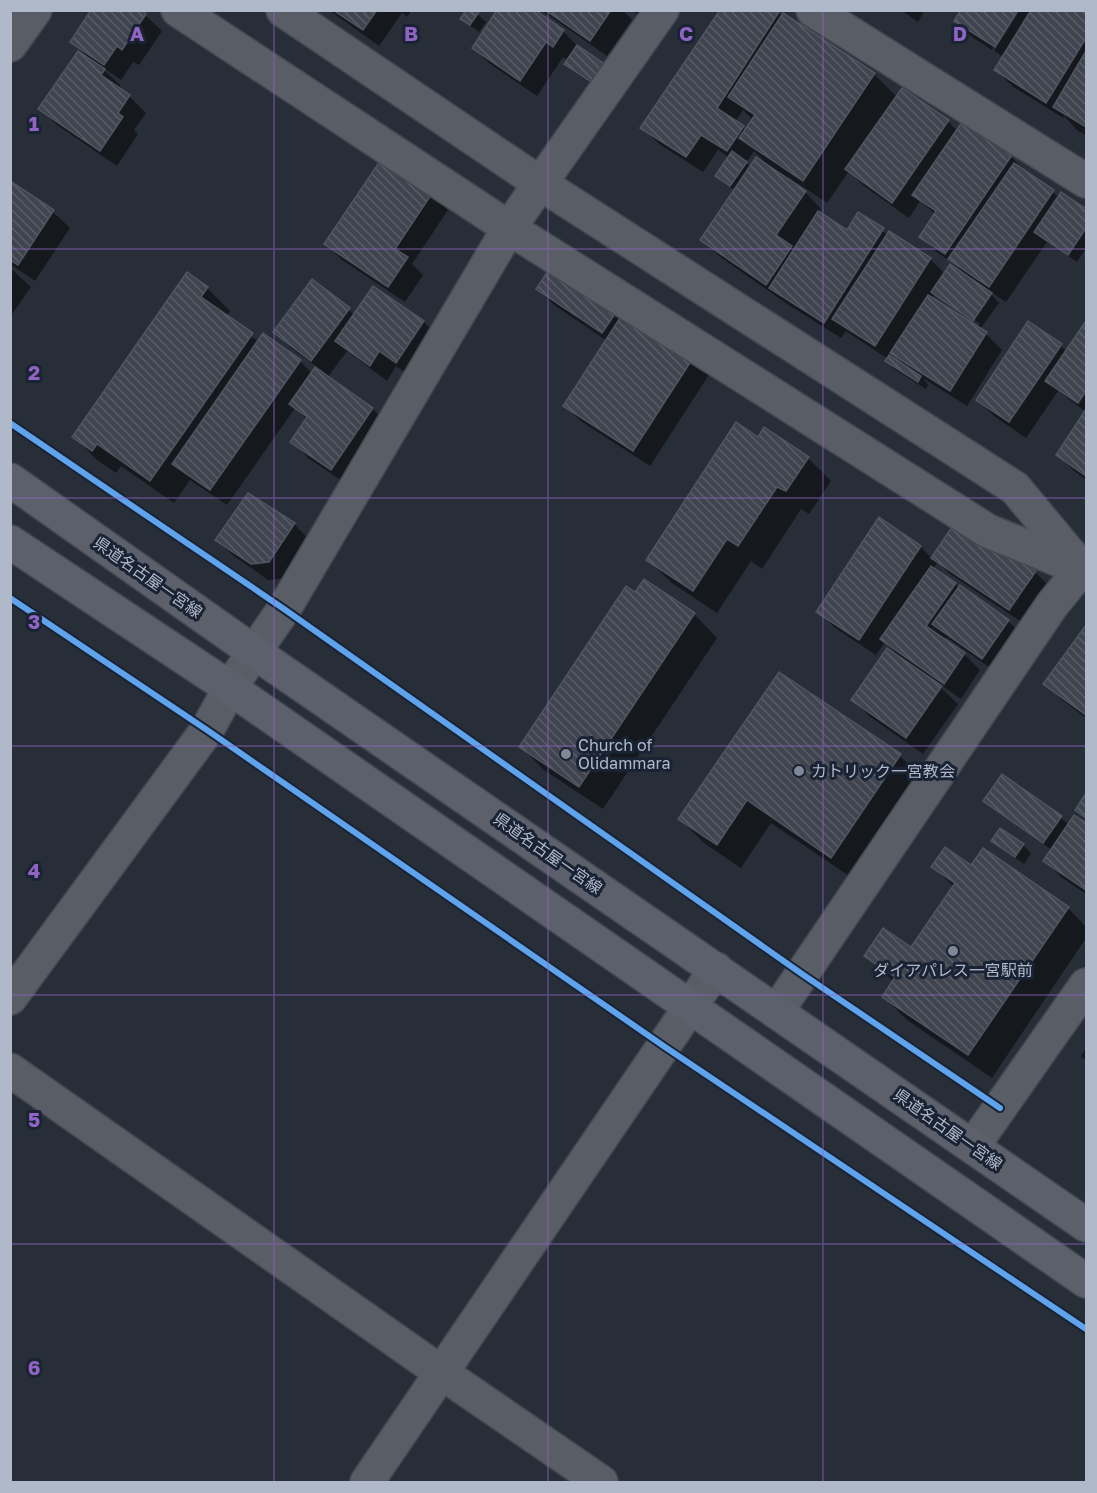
<svg xmlns="http://www.w3.org/2000/svg" width="1097" height="1493" font-family="'Golos Text','Noto Sans JP',sans-serif">
  <style>
    .shadow { fill: #0007; fill-rule: evenodd }
    .building { fill: url(#building-back-hatch); stroke: #4f5560; stroke-width: 1.5 }
    .lines { fill: none; stroke-linecap: round; stroke-linejoin: round }
    .minor-casing { stroke: #444951; stroke-width: 36 }
    .tertiary-casing { stroke: #444951; stroke-width: 36 }
    .secondary-casing { stroke: #444951; stroke-width: 36 }
    .minor { stroke: #585d66; stroke-width: 33 }
    .tertiary { stroke: #585d66; stroke-width: 33 }
    .secondary { stroke: #5b606b; stroke-width: 33 }
    .cycleway-casing { stroke: #1a2333; stroke-width: 10 }
    .cycleway { stroke: #60a3ed; stroke-width: 6 }
    .grid { fill: none; stroke: #9064c3; stroke-width: 1.5; stroke-opacity: 0.55 }
    .poi-dot { fill: #808897; stroke: #1a2333; stroke-width: 2 }
    .labels { text-anchor: middle; stroke-width: 6; stroke-linejoin: round; paint-order: stroke }
    .street-label { font-size: 16px; fill: #b0b9ca; stroke: #1a2333 }
    .poi-label { font-size: 16px; fill: #b0b9ca; stroke: #1a2333; text-anchor: start }
    .grid-label { font-size: 20px; text-anchor: middle; font-weight: bold; fill: #9064c3; stroke: #1a2333; stroke-width: 6; stroke-linejoin: round; paint-order: stroke }
  </style>
  <defs>
    <pattern id="building-back-hatch" width="6" height="6" patternUnits="userSpaceOnUse" patternTransform="scale(1.5)"><rect width="6" height="6" fill="#3f444e"/><path d="M-1 5l2 2M0 0l6 6M5-1l2 2" fill="none" stroke="#585d66"/></pattern>
  </defs>
  <rect width="100%" height="100%" fill="#282e38"/>
  <g class="shadow">
    <path d="M329,10H412L407,17L402,13L379,46Z"/>
    <path d="M473,10L486,22L479,32L462,19Z"/>
    <path d="M541,10H623L632,20L607,56Z"/>
    <path d="M632,10H673L639,16Z"/>
    <path d="M722,10H774L874,74L897,97L948,121L957,131L1011,156L1027,174L1059,197L1061,194L1086,211V248L1077,262L1047,242L1006,302L992,293L991,294L999,303L981,328L978,326L980,324L935,293L931,299L986,334L1002,350L967,406L923,378L928,385L926,389L894,369L886,361L888,359L846,331L841,338L787,304L719,256L702,239L735,191L717,175L730,158L718,150L703,172L659,144L642,127ZM743,110L753,120L746,130L735,122ZM754,151L767,164L766,165L751,167L746,163ZM849,171L864,186L909,218L920,201L936,215L921,236L938,253L957,266L967,276L945,274L930,259L888,235L859,214L848,232L818,213L821,209L805,192L786,179L788,177L827,203ZM895,356L905,366L893,360Z"/>
    <path d="M901,10H925L918,22Z"/>
    <path d="M1017,10L992,50L972,37L956,21Z"/>
    <path d="M1020,10H1086V135L1078,131L1064,116L1063,118L1012,86L996,70L1004,57L994,51Z"/>
    <path d="M145,15L162,31L139,65L133,62L121,80L105,69L104,70L121,86L119,89L129,96L146,113L134,130L138,134L117,166L57,125L40,109L89,58L72,41Z"/>
    <path d="M563,31L579,48L602,91L574,72L565,64L568,61L563,57L537,96L490,64L474,48Z"/>
    <path d="M10,183L53,212L70,228L35,281L10,264Z"/>
    <path d="M432,193L448,210L412,264L423,275L405,302L342,260L326,244Z"/>
    <path d="M10,268L31,287L10,317Z"/>
    <path d="M551,269L712,370L650,466L582,422L565,406L607,341L554,305L538,289Z"/>
    <path d="M312,281L355,315L374,288L424,322L440,338L413,378L396,366L387,381L347,351L327,378L373,409L389,425L348,485L308,458L292,441L307,420L295,408L227,505L190,480L174,503L121,466L116,473L97,460L73,436L207,288L230,311L226,317L259,342L264,336L300,361L312,373L322,374L324,372L291,348L275,331Z"/>
    <path d="M1029,323L1067,351L1086,323V480L1074,471L1058,455L1086,412L1058,391L1026,438L994,416L977,399Z"/>
    <path d="M758,439L808,458L831,481L809,514L801,509L762,569L751,561L717,613L672,583L648,560Z"/>
    <path d="M880,519L921,547L932,559L1035,572L1051,588L1026,625L950,574L938,562L933,569L1008,621L1024,637L999,674L946,637L944,640L964,654L980,670L961,699L941,685L940,687L958,704L923,754L869,716L853,699L898,655L885,642L876,655L835,628L818,611Z"/>
    <path d="M294,524L310,540L285,578L268,580L234,556L217,540Z"/>
    <path d="M636,594L694,614L717,638L603,809L544,770L520,746Z"/>
    <path d="M1086,628V718L1062,700L1045,684Z"/>
    <path d="M779,674L900,756L924,779L855,880L771,823L741,868L704,843L680,819Z"/>
    <path d="M1003,777L1061,818L1069,825L1074,817L1086,825V894L1061,877L1045,861L1052,850L993,809L985,801Z"/>
    <path d="M993,840L1023,845L1031,853L1024,864L1001,848Z"/>
    <path d="M933,867L972,868L1068,908L1086,927V938L992,1078L907,1020L884,997L894,982L866,955L912,949L954,887Z"/>
    <path d="M1086,1049V1061L1081,1056Z"/>
  </g>
  <g class="building">
    <path d="M91,10H142L146,14L122,50L117,46L104,65L70,42Z"/>
    <path d="M333,10H377L363,30Z"/>
    <path d="M466,10H476L479,12L470,25L460,19Z"/>
    <path d="M497,10H535L564,30L553,47L546,42L520,81L472,48Z"/>
    <path d="M545,10H611L590,41Z"/>
    <path d="M720,10L779,12L717,108L744,126L727,151L701,135L686,157L640,128Z"/>
    <path d="M961,10H1018L995,47L954,21Z"/>
    <path d="M1031,10H1086V38L1046,103L994,70Z"/>
    <path d="M783,13L875,73L803,181L739,138L755,115L728,97Z"/>
    <path d="M577,45L606,65L594,84L564,64Z"/>
    <path d="M78,51L105,69L101,75L130,95L118,113L123,117L100,151L38,109Z"/>
    <path d="M1086,51V127L1053,107Z"/>
    <path d="M902,88L949,120L892,203L845,169Z"/>
    <path d="M962,122L1012,155L945,254L919,237L936,211L912,195Z"/>
    <path d="M732,151L747,162L730,186L715,176Z"/>
    <path d="M756,157L806,191L776,235L792,246L766,285L700,240Z"/>
    <path d="M382,158L433,192L395,249L408,257L388,287L324,244Z"/>
    <path d="M1014,163L1054,190L989,287L948,259Z"/>
    <path d="M10,181L54,210L18,265L10,260Z"/>
    <path d="M1061,192L1086,209V228L1068,255L1034,232Z"/>
    <path d="M818,211L847,230L858,212L884,228L824,323L769,288Z"/>
    <path d="M889,231L931,258L875,346L832,319Z"/>
    <path d="M950,264L992,293L973,321L931,292Z"/>
    <path d="M550,268L621,305L602,333L536,289Z"/>
    <path d="M187,272L208,287L201,297L253,333L150,481L97,444L92,451L72,437Z"/>
    <path d="M312,279L350,308L311,361L273,332Z"/>
    <path d="M373,286L424,321L396,363L379,351L370,366L335,341Z"/>
    <path d="M928,295L987,332L950,391L890,353Z"/>
    <path d="M627,307L697,352L633,451L563,406Z"/>
    <path d="M1028,321L1062,344L1009,422L976,400Z"/>
    <path d="M1086,321V391L1078,403L1045,381Z"/>
    <path d="M263,333L301,360L210,490L172,464Z"/>
    <path d="M889,355L921,376L918,382L885,361Z"/>
    <path d="M315,367L373,408L331,470L290,442L307,417L289,404Z"/>
    <path d="M1086,409V476L1056,455Z"/>
    <path d="M736,422L758,437L764,427L809,457L786,491L777,487L738,546L727,539L693,591L646,560Z"/>
    <path d="M248,493L295,523L269,562L251,564L215,540Z"/>
    <path d="M879,517L921,546L859,640L816,612Z"/>
    <path d="M958,518L1036,571L1009,610L931,558Z"/>
    <path d="M931,566L956,583L926,626L965,653L944,684L880,639Z"/>
    <path d="M644,579L695,613L579,787L519,747L626,586L635,592Z"/>
    <path d="M960,585L1009,620L982,659L932,624Z"/>
    <path d="M1086,625V715L1043,684Z"/>
    <path d="M887,648L942,686L906,738L851,700Z"/>
    <path d="M779,672L901,754L831,858L747,800L717,845L678,819Z"/>
    <path d="M1002,774L1062,816L1043,843L983,801Z"/>
    <path d="M1086,793V818L1075,810Z"/>
    <path d="M1074,815L1086,823V890L1043,861Z"/>
    <path d="M1000,828L1024,844L1015,857L991,841Z"/>
    <path d="M945,847L971,865L983,848L1069,907L968,1055L882,997L895,977L864,956L883,928L911,947L955,883L931,867Z"/>
  </g>
  <g class="lines">
    <defs>
      <g id="minor">
        <path d="M178,10L509,228L988,531L1086,571"/>
        <path d="M283,10L541,184L1015,488L1079,565"/>
        <path d="M813,10L1086,181"/>
        <path d="M10,998L207,730L230,688L254,652"/>
        <path d="M777,1011L1052,605L1082,568"/>
        <path d="M10,1070L442,1373L601,1482"/>
        <path d="M973,1146L1086,985"/>
        <path d="M367,1482L716,969"/>
      </g>
      <g id="tertiary">
        <path d="M10,45L35,10"/>
        <path d="M254,652L284,609L509,228L662,10"/>
      </g>
      <g id="secondary">
        <path d="M10,480L254,652L1086,1225"/>
        <path d="M10,542L230,688L1086,1281"/>
      </g>
    </defs>
    <use href="#minor" class="minor-casing"/>
    <use href="#tertiary" class="tertiary-casing"/>
    <use href="#secondary" class="secondary-casing"/>
    <use href="#minor" class="minor"/>
    <use href="#tertiary" class="tertiary"/>
    <use href="#secondary" class="secondary"/>
    <defs>
      <g id="cycleway">
        <path d="M10,423L284,609L802,974L1000,1108"/>
        <path d="M10,598L207,730L665,1047L1086,1329"/>
      </g>
    </defs>
    <use href="#cycleway" class="cycleway-casing"/>
    <use href="#cycleway" class="cycleway"/>
  </g>
  <path class="grid" d="M274,10V1482M548,10V1482M823,10V1482M10,249H1086M10,498H1086M10,746H1086M10,995H1086M10,1244H1086"/>
  <g class="poi-dot">
    <circle cx="566" cy="754" r="6"/>
    <circle cx="799" cy="771" r="6"/>
    <circle cx="953" cy="951" r="6"/>
  </g>
  <g class="labels">
    <g class="street-label">
      <text transform="translate(148 577) rotate(35)" y="6">県道名古屋一宮線</text>
      <text transform="translate(548 853) rotate(35)" y="6">県道名古屋一宮線</text>
      <text transform="translate(948 1129) rotate(35)" y="6">県道名古屋一宮線</text>
    </g>
    <g class="poi-label">
      <text x="578" y="751">Church of<tspan x="578" dy="18">Olidammara</tspan></text>
      <text x="811" y="777">カトリック一宮教会</text>
      <text x="953" y="976" text-anchor="middle">ダイアパレス一宮駅前</text>
    </g>
  </g>
  <g class="grid-label">
    <text x="137" y="41">A</text>
    <text x="411" y="41">B</text>
    <text x="686" y="41">C</text>
    <text x="960" y="41">D</text>
    <text x="34" y="131">1</text>
    <text x="34" y="380">2</text>
    <text x="34" y="629">3</text>
    <text x="34" y="878">4</text>
    <text x="34" y="1127">5</text>
    <text x="34" y="1375">6</text>
  </g>
  <rect width="1097" height="1493" fill="none" stroke="#b0b9ca" stroke-width="24"/>
</svg>
